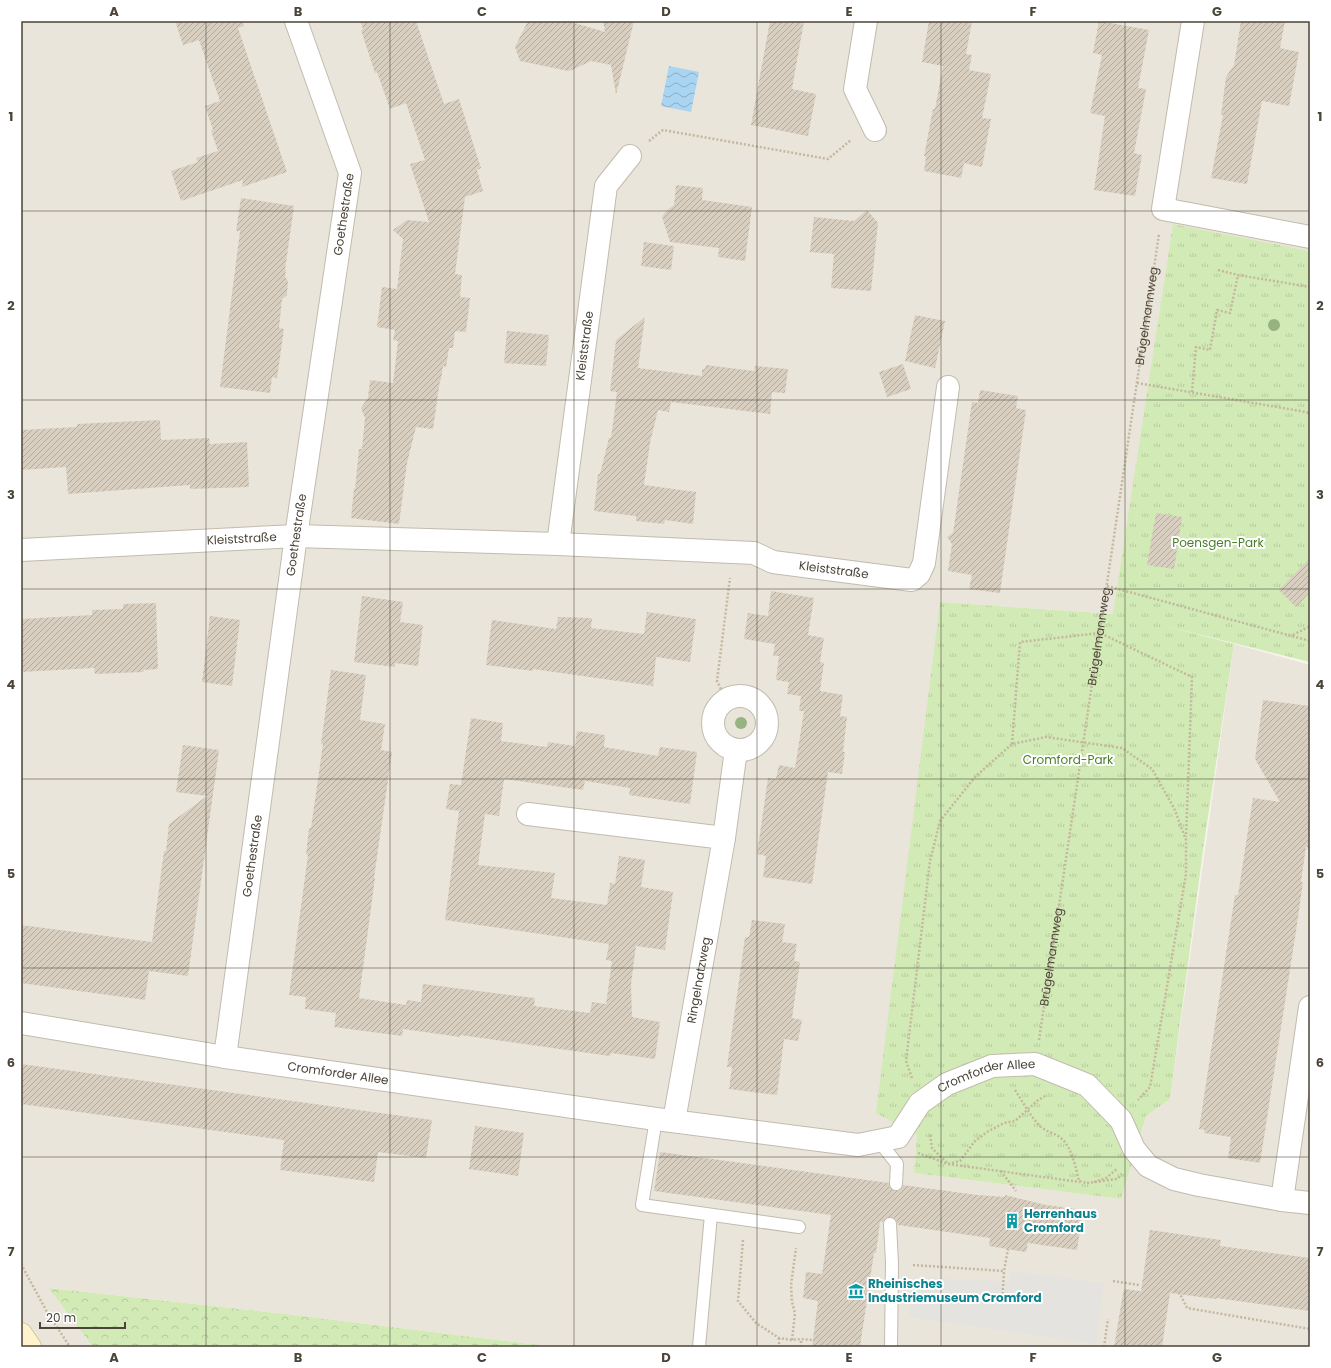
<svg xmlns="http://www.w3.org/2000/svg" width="1331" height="1368" font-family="Poppins,sans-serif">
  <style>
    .residential { fill: #eae5da }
    .forest { fill: url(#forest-crowns) }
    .park { fill: url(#park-tufts) }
    .parking { fill: #e5e3e0 }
    .water { fill: url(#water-waves) }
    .building { fill: url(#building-hatch) }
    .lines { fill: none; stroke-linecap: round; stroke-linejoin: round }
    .lane-casing { stroke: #c2bbae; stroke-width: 14 }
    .street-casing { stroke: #c2bbae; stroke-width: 24 }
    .secondary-casing { stroke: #d6c79b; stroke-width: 24 }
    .path { stroke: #c4b79f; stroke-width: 2.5; stroke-dasharray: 2 2; stroke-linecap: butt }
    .lane { stroke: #fff; stroke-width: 12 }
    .street { stroke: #fff; stroke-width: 22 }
    .secondary { stroke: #fff3cd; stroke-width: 22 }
    .tree { fill: #97b381 }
    .grid { fill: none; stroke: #4b4439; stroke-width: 1; stroke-opacity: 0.55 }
    .labels { text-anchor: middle; stroke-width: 4; stroke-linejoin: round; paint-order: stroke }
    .street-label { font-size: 12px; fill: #4b4439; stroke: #fff }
    .park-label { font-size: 12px; fill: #4a7f2a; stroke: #fff }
    .culture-label { font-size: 12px; font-weight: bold; fill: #0d838f; stroke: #fff; text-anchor: start }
    .neatline { fill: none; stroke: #4b4439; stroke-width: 1.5 }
    .grid-label { font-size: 13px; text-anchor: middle; font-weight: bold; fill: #4b4439 }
  </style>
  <defs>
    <pattern id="forest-crowns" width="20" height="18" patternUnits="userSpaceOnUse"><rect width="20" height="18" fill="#d2eab5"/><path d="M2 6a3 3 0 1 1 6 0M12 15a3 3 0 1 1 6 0" fill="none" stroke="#b6ca9c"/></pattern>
    <pattern id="park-tufts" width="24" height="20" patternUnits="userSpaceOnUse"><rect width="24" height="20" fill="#d2eab5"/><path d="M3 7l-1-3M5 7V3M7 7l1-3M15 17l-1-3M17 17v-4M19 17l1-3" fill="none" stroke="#b6ca9c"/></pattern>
    <pattern id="water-waves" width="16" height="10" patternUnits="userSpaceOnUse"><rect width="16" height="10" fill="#a9d4f2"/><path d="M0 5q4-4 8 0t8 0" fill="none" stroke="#8caec5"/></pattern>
    <pattern id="building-hatch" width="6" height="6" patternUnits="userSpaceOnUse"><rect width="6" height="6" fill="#d8cfc1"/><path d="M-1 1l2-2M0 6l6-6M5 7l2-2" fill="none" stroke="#b1aa9e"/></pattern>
  </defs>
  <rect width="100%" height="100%" fill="#f6f3ec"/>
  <path class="residential" d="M21,21H1310V251L1173,224L1114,614L940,602L917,1135L914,1173L1121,1199L1146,1116L1170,1099L1234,644L1310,665V1347H556L285,1314L50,1288L93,1347H21Z"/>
  <path class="forest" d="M49,1288L285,1314L556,1347H93Z"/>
  <path class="park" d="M1173,224L1310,251V662L1157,624L1234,644L1204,843L1170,1099L1146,1116L1121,1199L914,1173L917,1135L876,1113L940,602L1113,614Z"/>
  <path class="parking" d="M1012,1271L1104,1283L1096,1344L908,1317L918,1277L1009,1282Z"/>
  <path class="water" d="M669,66L699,72L691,112L661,106Z"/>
  <g class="building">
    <path d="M175,21H243L244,26L238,28L287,172L242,187L243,180L181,201L171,171L198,162L196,158L218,151L211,131L213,130L205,106L220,101L199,40L183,45Z"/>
    <path d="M360,21H416L444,104L459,99L481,168L477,170L483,191L465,197L455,274L462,275L460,297L470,298L466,332L455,331L453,348H449L446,367L443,366L441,380H440L433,429L416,427L407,463L399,524L351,518L354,488L355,489L359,449H362L365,418L361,408L368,398L370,380L393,383L398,341L393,340L395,330L377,327L382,287L397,289L403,239L393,230L407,220L429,222L410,164L425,160L406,103L390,109L377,72L375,73L361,30L363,29Z"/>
    <path d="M528,21H568L605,32L603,21H634L616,95L611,65L591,61L572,70L568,71L520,61L515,47Z"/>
    <path d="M770,21H804L792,89L816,94L808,136L751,125Z"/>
    <path d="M929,21H972L966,54L972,55L969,70L991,74L982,118L991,119L982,167L964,163L961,178L924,171L926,157L924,156L927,140L933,109H935L943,66L922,62Z"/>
    <path d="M1099,21L1149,30L1138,88L1146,89L1134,153L1142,155L1135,196L1094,190L1105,116L1090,113L1102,55L1093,53Z"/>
    <path d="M1241,21H1285L1280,48L1299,52L1289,106L1262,101L1247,184L1211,178L1223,115H1221L1226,77L1234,65Z"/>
    <path d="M676,185L703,188L702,200L752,207L745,261L718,257L719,248L670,242L662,217L666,211L674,205Z"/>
    <path d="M241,198L294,206L285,270H286L285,277L288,281L287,295L282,299L279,328L284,329L277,378L272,377L270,393L220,387L240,231H236Z"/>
    <path d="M867,210L878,223L871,291L831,288L834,254L810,252L814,217L854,221Z"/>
    <path d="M644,242L674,246L671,270L641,266Z"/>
    <path d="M915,315L945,321L935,368L905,361Z"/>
    <path d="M645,317L638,368L702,376V369H705L706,365L754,371L755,366L788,369L785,393L772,392L770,414L671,402L669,412L658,410L650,443L644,485L696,492L693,524L665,520L664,524L636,521V516L594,511L598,474H600L609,438H611L617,392L610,391L616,340Z"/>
    <path d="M507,331L549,335L546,366L504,363Z"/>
    <path d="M903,364L911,389L887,397L879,372Z"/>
    <path d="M980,390L1018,396L1016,408L1026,410L1000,593L969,589L972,575L948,571L952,544L947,537L953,533L972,402L978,403Z"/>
    <path d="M160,420L161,440L209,438L210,444L247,442L249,487L190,489V485L68,494L66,467L21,470V430L77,427V424Z"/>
    <path d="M1156,513L1182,517L1174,569L1147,565Z"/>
    <path d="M1310,558V592L1296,607L1279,590Z"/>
    <path d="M771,591L814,598L808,635L824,638L820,662L824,663L820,691L843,695L840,716L847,717L843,752H845L842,774L828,772L812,884L763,877L766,856L757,854L768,778L776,779L779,765L795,768L804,711H799L801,696L787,694L789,682L776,680L779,656H773L775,644L744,639L748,613L768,616Z"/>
    <path d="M362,596L403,602L400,622L423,625L418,666L395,663V667L354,662Z"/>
    <path d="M156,603L158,669L143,670L144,672L95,674L94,668L21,672V619L92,615V610L123,609V604Z"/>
    <path d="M647,612L696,619L690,662L656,657L653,686L533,669V671L486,665L492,620L556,629L558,617L592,618L591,628L644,634Z"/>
    <path d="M210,616L240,620L232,686L202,682Z"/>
    <path d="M331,670L366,675L360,720L385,724L381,750L392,752L374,878H375L359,998L406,1005L407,1000L421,1002L423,984L535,998L534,1006L590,1013L592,1002L606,1004L612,961L606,960L609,944L445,920L459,811L446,809L450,784L461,785L471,718L503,723L501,741L547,747L548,742L575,746L577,731L605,735L604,747L658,756L660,747L697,752L690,804L629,795L630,788L585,781L583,790L504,779L499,816L485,814L478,865L555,873L551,898L607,905L610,883L615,884L619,856L645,860L641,887L673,892L665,950L636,946L631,984L632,1017L660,1022L655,1059L611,1053L610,1056L460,1035V1037L403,1029L402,1036L334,1027L336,1013L305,1009L306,997L289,995L308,855L306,854L309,828H311L323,744H321Z"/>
    <path d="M1263,700L1310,706V852L1306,846L1301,882H1303L1296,931L1260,1163L1228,1158L1231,1137L1204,1133L1205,1130L1199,1129L1235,895H1238L1253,798L1280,802L1255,759Z"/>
    <path d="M183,745L219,750L188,976L149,971L145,1000L21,983V925L152,942L164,851H166L169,824L207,796L176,792Z"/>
    <path d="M752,920L785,924L782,942L797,944L794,961L800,962L792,1018L802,1020L798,1041L784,1039L777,1095L729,1089L732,1067H727L745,937H749Z"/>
    <path d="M21,1064L432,1120L426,1158L378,1152L374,1182L280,1170L284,1140L21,1104Z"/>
    <path d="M475,1126L524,1133L518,1176L469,1169Z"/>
    <path d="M660,1152L889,1183L890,1188L895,1191L900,1190L903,1185L977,1195L1005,1197V1195L1046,1205L1083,1210L1077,1250L1028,1243L1026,1252L989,1246L990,1238L898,1225L896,1220L894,1218H886L883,1222H880L876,1253H874L860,1347H812L818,1301L803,1298L806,1272L822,1274L831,1215L654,1191Z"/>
    <path d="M1150,1230L1221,1240L1220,1246L1310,1258V1311L1216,1298V1299L1170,1293L1162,1347H1114L1122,1299L1124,1289L1141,1291Z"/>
  </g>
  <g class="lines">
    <defs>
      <g id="lane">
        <path d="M656,1119L642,1205L799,1227"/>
        <path d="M879,1141L897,1164L896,1184"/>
        <path d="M890,1224L892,1263L891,1347"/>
        <path d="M699,1347L711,1215"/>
      </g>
      <g id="street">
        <path d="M866,21L855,89L875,130"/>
        <path d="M1193,21L1163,209L1310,237"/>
        <path id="s2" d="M558,544L606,186L630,156"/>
        <path id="s3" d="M21,550L296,536L558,544L754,553L773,562L912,580L919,574L924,563L948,387"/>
        <circle cx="740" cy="723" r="27"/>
        <path d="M528,814L724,838"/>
        <path id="s4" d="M21,1023L225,1057L656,1119L858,1145L898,1137L920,1103L947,1084L992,1066L1035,1064L1087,1085L1121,1120L1134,1149L1148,1166L1174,1179L1199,1185L1282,1200L1310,1203"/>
        <path id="s5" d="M225,1057L296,536L350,173L296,21"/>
        <path id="s6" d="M674,1121L724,838L736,750"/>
        <path d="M1282,1200L1310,1007"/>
      </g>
      <path id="secondary" d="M21,1334L30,1347"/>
    </defs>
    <use href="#lane" class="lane-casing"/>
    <use href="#street" class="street-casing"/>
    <use href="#secondary" class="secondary-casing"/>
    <g class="path">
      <path d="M649,141L663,130L828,159L851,140"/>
      <path d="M1218,270L1238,275L1310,287"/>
      <path d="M1137,383L1306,412L1310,414"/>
      <path d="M1192,392L1196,347L1210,350L1217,310L1230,313L1238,275"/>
      <path d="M1107,586L1310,641"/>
      <path d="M1293,635L1310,626"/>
      <path d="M726,700L717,681L730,578"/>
      <path d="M1012,744L1020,642L1100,633L1192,677L1186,837"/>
      <path id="s1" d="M1039,1040L1159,234"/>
      <path d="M912,1078L906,1061L930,861L940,821L975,777L1012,744L1046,737L1122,748L1152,769L1174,808L1186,840V874L1150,1087L1138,1100"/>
      <path d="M1015,1090C1023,1102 1030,1116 1040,1126C1046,1132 1056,1133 1062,1139C1072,1148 1076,1169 1079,1181L1087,1183"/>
      <path d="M930,1135L932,1148L948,1164L960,1161L975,1141L987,1132L1004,1123L1015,1121L1037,1101L1045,1096"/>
      <path d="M918,1153L948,1164L1080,1182"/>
      <path d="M1001,1171L1016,1191"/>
      <path d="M1094,1182L1106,1178L1117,1169"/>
      <path d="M1087,1183L1117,1179L1122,1174"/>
      <path d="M743,1240L738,1301L756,1323L779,1338L792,1340L801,1339L813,1340"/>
      <path d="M21,1264L47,1312L70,1347"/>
      <path d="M913,1265L1004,1271"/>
      <path d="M1113,1281L1139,1285"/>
      <path d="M1175,1290L1180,1294L1187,1308L1310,1329"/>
      <path d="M1002,1302L1004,1271L1008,1249"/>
      <path d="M779,1338V1347"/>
      <path d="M792,1340L795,1313L792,1302L791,1285L796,1248"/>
      <path d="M860,1346L870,1347"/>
      <path d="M801,1347V1339"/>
      <path d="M1104,1347L1108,1319"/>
    </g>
    <use href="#lane" class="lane"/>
    <use href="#street" class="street"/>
    <use href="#secondary" class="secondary"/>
  </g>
  <g class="tree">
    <circle cx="1274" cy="325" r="6"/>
    <circle cx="741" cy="723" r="6"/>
  </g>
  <path class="grid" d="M206,21V1347M390,21V1347M574,21V1347M757,21V1347M941,21V1347M1125,21V1347M21,211H1310M21,400H1310M21,589H1310M21,779H1310M21,968H1310M21,1157H1310"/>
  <defs>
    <symbol id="building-bare" viewBox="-9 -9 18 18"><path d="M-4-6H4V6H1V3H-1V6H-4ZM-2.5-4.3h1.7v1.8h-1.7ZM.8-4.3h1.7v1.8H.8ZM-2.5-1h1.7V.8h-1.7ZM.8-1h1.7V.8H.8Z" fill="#0f9aa8" stroke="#fff" stroke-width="2.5" paint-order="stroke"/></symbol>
    <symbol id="museum-bare" viewBox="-9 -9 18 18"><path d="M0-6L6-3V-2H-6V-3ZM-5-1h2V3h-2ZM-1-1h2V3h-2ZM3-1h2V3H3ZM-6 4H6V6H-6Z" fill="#0f9aa8" stroke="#fff" stroke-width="2.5" paint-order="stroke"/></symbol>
  </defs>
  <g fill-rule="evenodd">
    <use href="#building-bare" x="1001" y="1210" width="22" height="22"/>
    <use href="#museum-bare" x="845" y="1280" width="22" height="22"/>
  </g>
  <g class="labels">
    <g class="street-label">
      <text dy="4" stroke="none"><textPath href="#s5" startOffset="851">Goethestraße</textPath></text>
      <text dy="4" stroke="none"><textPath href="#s1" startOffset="732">Brügelmannweg</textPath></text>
      <text dy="4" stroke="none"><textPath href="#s2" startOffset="200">Kleiststraße</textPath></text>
      <text dy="4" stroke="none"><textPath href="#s5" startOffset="527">Goethestraße</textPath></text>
      <text dy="4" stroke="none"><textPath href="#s3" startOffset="221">Kleiststraße</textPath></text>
      <text dy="4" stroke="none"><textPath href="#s3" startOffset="816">Kleiststraße</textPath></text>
      <text dy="4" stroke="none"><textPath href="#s1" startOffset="408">Brügelmannweg</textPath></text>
      <text dy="4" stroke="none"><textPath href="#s5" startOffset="203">Goethestraße</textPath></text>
      <text dy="4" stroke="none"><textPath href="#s1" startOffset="84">Brügelmannweg</textPath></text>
      <text dy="4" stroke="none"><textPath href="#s6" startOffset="143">Ringelnatzweg</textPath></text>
      <text dy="4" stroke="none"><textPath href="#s4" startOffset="321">Cromforder Allee</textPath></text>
      <text dy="4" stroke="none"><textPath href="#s4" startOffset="1001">Cromforder Allee</textPath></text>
    </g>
    <g class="park-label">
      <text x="1218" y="547">Poensgen-Park</text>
      <text x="1068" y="764">Cromford-Park</text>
    </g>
    <g class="culture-label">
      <text x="1024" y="1218">Herrenhaus<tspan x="1024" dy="14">Cromford</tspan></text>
      <text x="868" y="1288">Rheinisches<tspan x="868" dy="14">Industriemuseum Cromford</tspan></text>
    </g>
  </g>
  <rect width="1331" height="1368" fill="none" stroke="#ffffff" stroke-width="44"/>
  <path d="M40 1322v6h85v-6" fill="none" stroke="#4b4439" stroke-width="2"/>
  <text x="46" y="1322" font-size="12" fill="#4b4439" stroke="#ffffff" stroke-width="3" paint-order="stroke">20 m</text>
  <rect x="22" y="22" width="1287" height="1324" class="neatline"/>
  <g class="grid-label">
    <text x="114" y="16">A</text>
    <text x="298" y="16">B</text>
    <text x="482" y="16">C</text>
    <text x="666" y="16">D</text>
    <text x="849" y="16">E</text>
    <text x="1033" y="16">F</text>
    <text x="1217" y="16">G</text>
    <text x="11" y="121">1</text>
    <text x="1320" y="121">1</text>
    <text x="11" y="310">2</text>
    <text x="1320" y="310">2</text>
    <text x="11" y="499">3</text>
    <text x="1320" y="499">3</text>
    <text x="11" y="689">4</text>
    <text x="1320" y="689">4</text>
    <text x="11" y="878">5</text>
    <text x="1320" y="878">5</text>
    <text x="11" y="1067">6</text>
    <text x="1320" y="1067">6</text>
    <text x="11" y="1256">7</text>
    <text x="1320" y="1256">7</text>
    <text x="114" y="1362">A</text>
    <text x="298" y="1362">B</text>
    <text x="482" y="1362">C</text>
    <text x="666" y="1362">D</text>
    <text x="849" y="1362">E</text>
    <text x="1033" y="1362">F</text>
    <text x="1217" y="1362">G</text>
  </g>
</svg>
